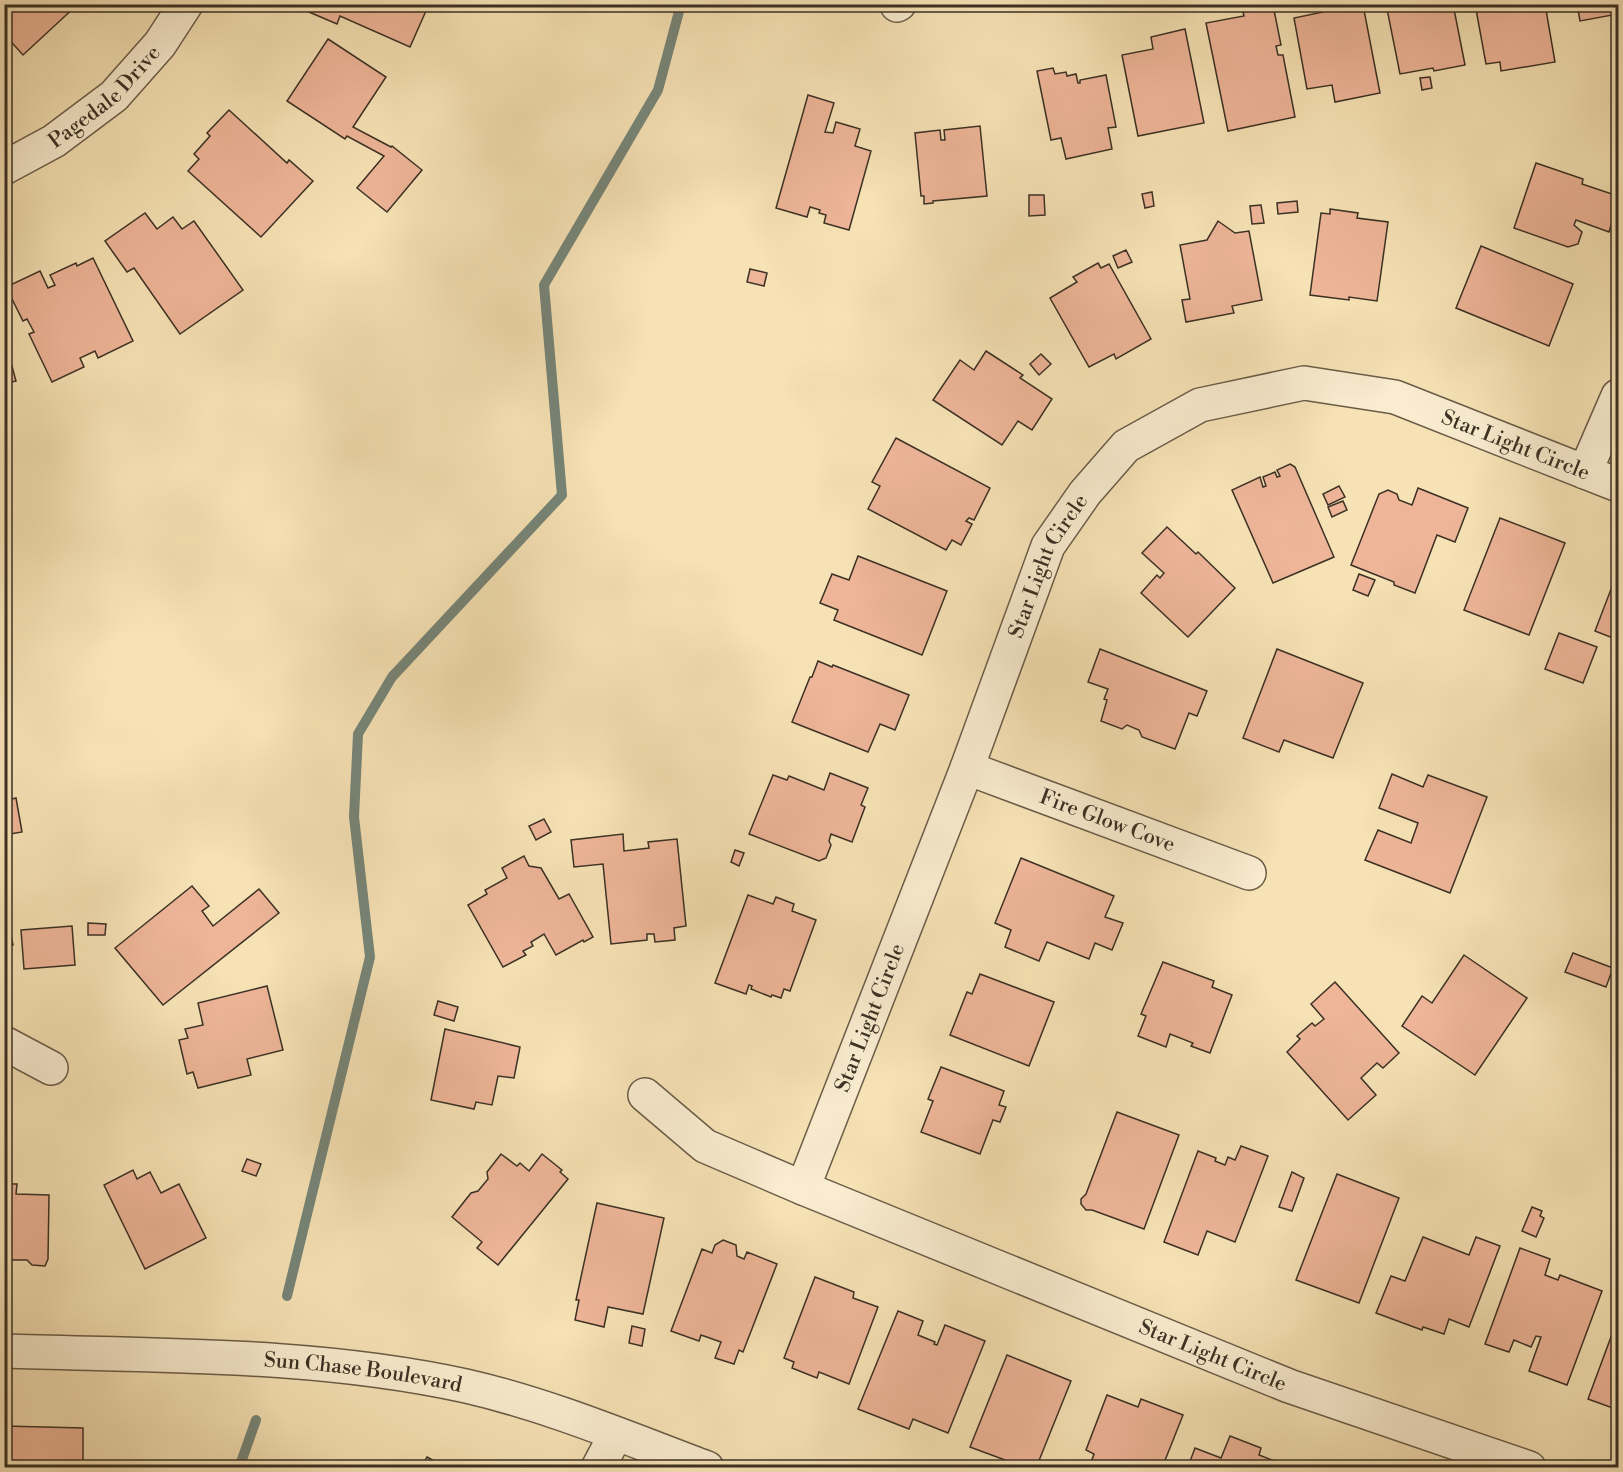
<svg xmlns="http://www.w3.org/2000/svg" width="1623" height="1472" font-family="'Libre Bodoni',serif">
  <style>
    .lines { fill: none; stroke-linecap: round; stroke-linejoin: round }
    .stream { stroke: #768578; stroke-width: 10 }
    .building { fill: #eeb598; stroke: #3b3124; stroke-width: 1.5 }
    .minor-casing { stroke: #6a5d48; stroke-width: 36 }
    .minor { stroke: #f9eccf; stroke-width: 33 }
    .labels { text-anchor: middle; stroke-width: 5; stroke-linejoin: round; paint-order: stroke }
    .street-label { font-size: 21px; fill: #3b3124; stroke: #f9eccf }
  </style>
  <rect width="100%" height="100%" fill="#f6e2b5"/>
  <filter id="stains"><feTurbulence type="fractalNoise" baseFrequency=".00333" numOctaves="4"/><feColorMatrix values="0 0 0 0 .2 0 0 0 0 .09 0 0 0 0 .02 0 0 0 .5 -.17"/></filter>
  <radialGradient id="worn" r=".72"><stop offset=".6" stop-color="#630" stop-opacity="0"/><stop offset="1" stop-color="#630" stop-opacity=".3"/></radialGradient>
  <g class="lines">
    <g class="stream">
      <path d="M287,1296L370,957L354,817L358,734L392,677L562,495L544,285L658,90L681,4"/>
      <path d="M239,1468L256,1420"/>
    </g>
  </g>
  <g class="building">
    <path d="M4,4H78L23,55L4,34Z"/>
    <path d="M304,4H429L410,47L340,16L337,24L302,9Z"/>
    <path d="M1322,4L1363,5L1380,93L1335,102L1332,85L1307,89L1294,18L1323,12Z"/>
    <path d="M1386,4H1453L1465,65L1434,71L1433,68L1400,74Z"/>
    <path d="M1475,4H1545L1555,62L1501,71L1500,62L1486,64Z"/>
    <path d="M1577,4H1618V14L1580,21Z"/>
    <path d="M1273,5L1281,45L1276,46L1278,55H1283L1295,117L1228,131L1206,23L1244,16L1243,12Z"/>
    <path d="M1185,29L1204,123L1138,136L1122,55L1153,49L1151,37Z"/>
    <path d="M328,39L386,77L353,127L391,147L392,146L422,170L387,212L357,188L384,156L347,136L345,139L287,101Z"/>
    <path d="M1053,68L1055,74L1066,72L1067,76L1076,74L1078,83H1080V80L1106,75L1116,127L1108,128L1112,149L1066,159L1061,138L1051,140L1037,71Z"/>
    <path d="M1430,77L1432,88L1422,90L1420,78Z"/>
    <path d="M808,95L834,103L825,132L833,133L836,122L860,129L855,146L871,151L849,230L824,223L826,215L819,213L820,210L810,207L807,217L776,208Z"/>
    <path d="M229,110L287,163L289,160L313,181L261,237L188,171L199,159L194,154L210,136L207,133Z"/>
    <path d="M980,126L987,196L933,201V203L924,204V196H921L915,133L940,130L941,140H945L944,130Z"/>
    <path d="M1536,163L1583,179L1582,184L1618,196V202L1609,232L1576,220L1574,225L1582,232L1578,244L1568,247L1514,228Z"/>
    <path d="M1152,192L1154,206L1145,208L1142,194Z"/>
    <path d="M1029,195H1044L1045,215L1029,216Z"/>
    <path d="M1297,201L1298,212L1278,214L1277,203Z"/>
    <path d="M1261,205L1264,223L1252,224L1250,206Z"/>
    <path d="M1330,209L1358,213L1357,218L1388,222L1377,301L1349,297V300L1310,295L1321,213L1330,214Z"/>
    <path d="M145,213L157,229L173,217L182,229L194,221L243,290L180,334L134,268L127,272L105,241Z"/>
    <path d="M1218,221L1235,233L1249,231L1262,300L1232,306L1234,313L1186,322L1182,300L1190,299L1180,245L1207,240Z"/>
    <path d="M1481,246L1573,284L1549,346L1456,308Z"/>
    <path d="M1126,250L1132,262L1118,268L1113,256Z"/>
    <path d="M93,258L133,341L98,358L95,351L80,358L84,367L52,382L29,334L34,332L27,319L23,321L6,287L40,271L48,288L55,285L50,275L76,263L77,266Z"/>
    <path d="M1098,263L1101,268L1109,264L1151,339L1116,359L1114,354L1089,367L1050,298L1077,282L1073,277Z"/>
    <path d="M750,269L767,273L764,286L747,282Z"/>
    <path d="M4,337L16,381L4,384Z"/>
    <path d="M986,351L1023,375L1020,378L1052,399L1032,430L1018,421L1002,445L933,400L960,360L974,370Z"/>
    <path d="M1041,354L1051,364L1039,375L1030,364Z"/>
    <path d="M896,438L990,488L974,520L969,518L966,521L972,524L961,545L952,540L946,550L868,509L880,486L872,482Z"/>
    <path d="M1290,464L1295,467L1334,557L1273,583L1232,490L1260,477L1263,487L1266,486L1263,477L1275,472L1277,477L1280,476L1277,470Z"/>
    <path d="M1339,486L1345,497L1328,505L1323,494Z"/>
    <path d="M1418,488L1468,508L1455,542L1437,535L1415,593L1394,585V582L1351,565L1379,494L1388,490L1397,494L1399,500L1412,505Z"/>
    <path d="M1343,501L1347,510L1332,517L1328,507Z"/>
    <path d="M1500,518L1565,543L1529,635L1464,610Z"/>
    <path d="M1167,527L1196,554L1198,552L1235,588L1188,637L1141,593L1157,575L1160,578L1164,573L1142,553Z"/>
    <path d="M858,556L947,591L922,655L834,620L838,610L820,603L832,574L849,580Z"/>
    <path d="M1618,571V640L1595,631Z"/>
    <path d="M1359,574L1375,580L1368,596L1353,590Z"/>
    <path d="M1559,633L1597,647L1583,683L1545,669Z"/>
    <path d="M1100,649L1207,691L1197,716L1189,713L1175,749L1142,737L1139,730L1127,725L1122,729L1101,721L1107,700L1104,699L1108,689L1088,682Z"/>
    <path d="M1277,649L1363,683L1333,758L1284,740L1279,752L1243,738Z"/>
    <path d="M818,661L832,667L833,665L909,695L895,730L880,724L868,752L792,722L810,677H812Z"/>
    <path d="M830,773L868,788L861,805L865,807L852,842L831,834L829,841L831,845L826,858L819,861L749,834L773,775L787,780L789,776L824,790Z"/>
    <path d="M1392,774L1423,787L1428,775L1487,797L1450,893L1365,860L1378,830L1411,843L1418,823L1379,808Z"/>
    <path d="M16,798L22,832L4,835V801Z"/>
    <path d="M544,819L551,832L536,840L529,826Z"/>
    <path d="M623,834L624,851L649,848L648,842L677,839L686,926L674,928L675,940L655,942L654,934H647V940L611,944L603,864L574,867L571,840Z"/>
    <path d="M735,850L744,853L739,866L731,862Z"/>
    <path d="M524,856L529,866L541,868L559,899L569,894L593,937L584,942L583,940L556,955L544,934L531,942L533,946L523,951L526,955L503,967L468,905L487,894L485,890L507,878L502,868Z"/>
    <path d="M1021,858L1114,896L1105,917L1123,923L1112,950L1095,943L1089,959L1047,942L1039,961L1005,947L1011,930L995,923Z"/>
    <path d="M192,886L209,906L202,911L213,926L259,889L279,913L163,1005L115,948Z"/>
    <path d="M748,895L773,904L776,897L794,904L792,911L816,920L790,991L784,989L781,998L772,995L771,997L751,989L752,986L749,985L746,994L715,983Z"/>
    <path d="M4,901L13,945L4,947Z"/>
    <path d="M88,923L106,924L105,935H88Z"/>
    <path d="M72,926L75,965L24,969L21,930Z"/>
    <path d="M1573,953L1613,968L1606,987L1565,972Z"/>
    <path d="M1464,955L1527,998L1475,1075L1402,1026L1422,996L1432,1003Z"/>
    <path d="M1163,962L1214,981L1212,987L1232,995L1210,1053L1191,1046L1193,1043L1170,1034L1166,1047L1138,1036L1146,1016L1141,1014Z"/>
    <path d="M980,974L1054,1002L1029,1066L950,1035L967,992L972,994Z"/>
    <path d="M1335,982L1399,1053L1383,1068L1377,1063L1361,1078L1376,1095L1348,1120L1287,1052L1300,1039L1297,1036L1312,1023L1315,1026L1324,1019L1311,1004Z"/>
    <path d="M267,986L283,1050L247,1059L251,1075L198,1088L193,1072L187,1074L179,1040L188,1038L185,1029L203,1025L198,1003Z"/>
    <path d="M438,1001L458,1007L454,1021L434,1015Z"/>
    <path d="M445,1029L520,1047L514,1078L498,1076L492,1105L476,1102L474,1109L431,1100Z"/>
    <path d="M941,1067L1004,1091L999,1105L1006,1107L1000,1122L993,1120L980,1154L921,1132L933,1101L928,1099Z"/>
    <path d="M1117,1112L1179,1135L1144,1229L1092,1210H1086L1081,1204V1199L1086,1194Z"/>
    <path d="M1241,1146L1268,1156L1235,1242L1207,1231L1198,1255L1164,1242L1198,1151L1216,1158L1215,1161L1225,1165L1228,1157L1235,1160Z"/>
    <path d="M501,1154L517,1166L520,1163L529,1171L542,1154L562,1170L560,1172L568,1179L498,1265L477,1248L482,1242L452,1217L471,1193L478,1191L488,1179L487,1172Z"/>
    <path d="M247,1159L261,1164L256,1176L242,1171Z"/>
    <path d="M133,1170L137,1179L150,1172L161,1193L179,1184L206,1238L145,1269L104,1185Z"/>
    <path d="M1292,1172L1304,1178L1292,1211L1279,1207Z"/>
    <path d="M1337,1174L1399,1198L1359,1303L1296,1280Z"/>
    <path d="M4,1184H17L16,1194L49,1195L48,1259L45,1266L32,1265L27,1260H4Z"/>
    <path d="M597,1203L664,1218L643,1314L608,1307L604,1327L575,1320L579,1300H576Z"/>
    <path d="M1532,1207L1542,1211L1540,1216L1544,1218L1536,1237L1522,1231Z"/>
    <path d="M1423,1237L1469,1255L1476,1237L1500,1246L1469,1327L1449,1319L1444,1334L1423,1327L1422,1330L1376,1313L1391,1276L1405,1281Z"/>
    <path d="M723,1240L736,1245L737,1256L744,1259L747,1252L777,1264L743,1352L739,1350L734,1364L715,1358L721,1342L701,1335L699,1341L671,1331L702,1249L712,1253L715,1245Z"/>
    <path d="M1520,1248L1550,1259L1545,1275L1558,1280L1560,1275L1602,1291L1567,1385L1529,1371L1541,1337L1536,1336L1531,1347L1514,1340L1509,1352L1485,1344Z"/>
    <path d="M815,1277L854,1292L853,1298L878,1307L849,1384L819,1372L817,1378L792,1368L794,1362L784,1358Z"/>
    <path d="M898,1311L923,1321L918,1335L935,1342L934,1344L937,1345L945,1325L985,1341L948,1433L913,1419L909,1429L858,1409Z"/>
    <path d="M1618,1318V1410L1588,1399Z"/>
    <path d="M632,1326L645,1329L642,1346L629,1343Z"/>
    <path d="M1007,1355L1071,1381L1036,1468H1002L1005,1460L970,1447Z"/>
    <path d="M1107,1395L1138,1407L1141,1399L1183,1415L1162,1468H1089L1094,1454L1086,1450Z"/>
    <path d="M4,1426L83,1428V1468H4Z"/>
    <path d="M1230,1436L1261,1448L1259,1455L1280,1463L1279,1466L1283,1468H1198L1189,1464L1195,1448L1221,1458Z"/>
    <path d="M427,1457L447,1468H421Z"/>
  </g>
  <g class="lines">
    <defs>
      <g id="minor">
        <path d="M897,5L899,4"/>
        <path id="s1" d="M4,168L54,141L114,96L160,44L186,4"/>
        <path d="M1585,472L1618,396"/>
        <path id="s2" d="M967,768L1249,873"/>
        <path d="M4,1043L51,1068"/>
        <path id="s3" d="M645,1095L705,1146L803,1188L1289,1386L1529,1468"/>
        <path id="s4" d="M803,1188L967,768L1048,546L1085,493L1126,446L1200,405L1304,383L1395,397L1618,485"/>
        <path id="s5" d="M4,1351C157,1356 316,1353 466,1386C549,1405 627,1438 707,1468"/>
        <path d="M598,1468L616,1434"/>
      </g>
    </defs>
    <use href="#minor" class="minor-casing"/>
    <use href="#minor" class="minor"/>
  </g>
  <g class="labels">
    <g class="street-label">
      <text dy="7" stroke="none"><textPath href="#s1" startOffset="124">Pagedale Drive</textPath></text>
      <text dy="7" stroke="none"><textPath href="#s4" startOffset="1227">Star Light Circle</textPath></text>
      <text dy="7" stroke="none"><textPath href="#s4" startOffset="669">Star Light Circle</textPath></text>
      <text dy="7" stroke="none"><textPath href="#s2" startOffset="150">Fire Glow Cove</textPath></text>
      <text dy="7" stroke="none"><textPath href="#s4" startOffset="183">Star Light Circle</textPath></text>
      <text dy="7" stroke="none"><textPath href="#s3" startOffset="628">Star Light Circle</textPath></text>
      <text dy="7" stroke="none"><textPath href="#s5" startOffset="360">Sun Chase Boulevard</textPath></text>
    </g>
  </g>
  <rect width="1623" height="1472" fill="none" stroke="#f6e2b5" stroke-width="24"/>
  <rect x="6" y="6" width="1611" height="1460" fill="none" stroke="#3b3124" stroke-width="3"/>
  <rect x="12" y="12" width="1599" height="1448" fill="none" stroke="#3b3124" stroke-width="1.5"/>
  <rect width="100%" height="100%" filter="url(#stains)"/>
  <rect width="100%" height="100%" fill="url(#worn)"/>
</svg>
